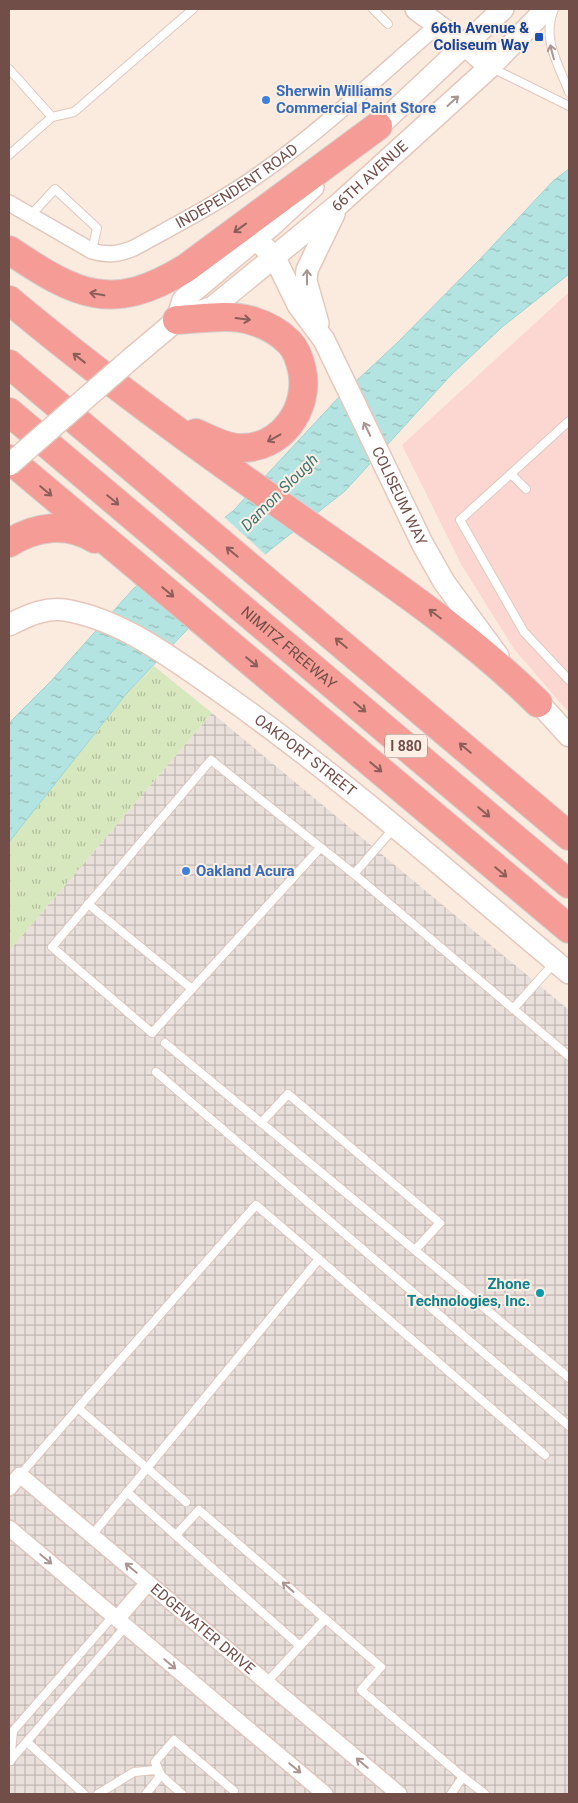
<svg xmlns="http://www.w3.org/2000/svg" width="578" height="1803" font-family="Roboto,sans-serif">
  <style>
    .commercial { fill: #fcd7d2 }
    .industrial { fill: url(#industrial-grid) }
    .park { fill: url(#park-tufts) }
    .water { fill: url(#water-ripples); stroke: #9bd5d3 }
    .pier { fill: #fbebdf }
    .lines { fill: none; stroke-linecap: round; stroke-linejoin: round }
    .lane-casing { stroke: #e1c8be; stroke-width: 10 }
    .street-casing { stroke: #e1c8be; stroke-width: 18 }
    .secondary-casing { stroke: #e6c7bc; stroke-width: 24 }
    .highway-casing { stroke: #d7cdcc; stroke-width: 30 }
    .lane { stroke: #fff; stroke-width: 8 }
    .street { stroke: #fff; stroke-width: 15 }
    .secondary { stroke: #fff; stroke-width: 21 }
    .highway { stroke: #f59c96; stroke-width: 28 }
    .secondary-bridge-casing { stroke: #e6c7bc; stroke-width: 24; stroke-linecap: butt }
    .secondary-bridge { stroke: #fff; stroke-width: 21 }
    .oneway { stroke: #aa9591 }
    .oneway2 { stroke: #8b5e58 }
    .transit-dot { fill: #1a4fb4; stroke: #ffefe4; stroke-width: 2 }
    .shop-dot { fill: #3f7fe0; stroke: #ffefe4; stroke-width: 2 }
    .culture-dot { fill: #0f9aa8; stroke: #ffefe4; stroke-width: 2 }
    .labels { text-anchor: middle; stroke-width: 4; stroke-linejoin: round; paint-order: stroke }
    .shield { fill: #ffefe4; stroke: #9c7e77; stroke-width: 1 }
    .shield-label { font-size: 14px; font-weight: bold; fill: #714e48 }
    .transit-label { font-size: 15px; font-weight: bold; fill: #164399; stroke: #ffefe4; text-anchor: end }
    .shop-label { font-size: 15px; font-weight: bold; fill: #366cbe; stroke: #ffefe4; text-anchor: start }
    .street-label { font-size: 15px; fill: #714e48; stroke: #ffefe4 }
    .culture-label { font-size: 15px; font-weight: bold; fill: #0d838f; stroke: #ffefe4; text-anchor: end }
    .water-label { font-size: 16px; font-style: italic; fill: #3c7775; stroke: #ffefe4 }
  </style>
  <defs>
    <pattern id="industrial-grid" width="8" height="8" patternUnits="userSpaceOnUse" patternTransform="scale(1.25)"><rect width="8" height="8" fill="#e9dfdb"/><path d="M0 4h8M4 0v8" fill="none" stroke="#c1b7b4"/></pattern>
    <pattern id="park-tufts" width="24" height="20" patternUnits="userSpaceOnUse" patternTransform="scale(1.25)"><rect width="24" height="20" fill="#d7e8be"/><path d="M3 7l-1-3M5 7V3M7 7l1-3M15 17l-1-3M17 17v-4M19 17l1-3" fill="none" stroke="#b3be9c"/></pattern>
    <pattern id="water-ripples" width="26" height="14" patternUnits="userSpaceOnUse" patternTransform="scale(1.25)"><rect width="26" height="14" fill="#b4e4e1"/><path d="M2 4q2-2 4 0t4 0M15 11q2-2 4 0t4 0" fill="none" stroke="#97bbb8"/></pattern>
  </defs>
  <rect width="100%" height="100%" fill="#fbebdf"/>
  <path class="commercial" d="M569,292V713L514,649L462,566L402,445Z"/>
  <path class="industrial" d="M212,713L569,1010V1794H9V951Z"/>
  <path class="park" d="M154,666L212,713L9,951V842L126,694Z"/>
  <path class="water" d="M569,169V274L501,328L451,375L345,491L270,550L221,594L126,694L9,842V723L52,680L134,588L233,511L338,398L397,343L482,257L553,181Z"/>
  <path class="pier" d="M223,516L267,556L210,611L159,566Z"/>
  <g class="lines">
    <defs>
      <g id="lane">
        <path d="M373,9L388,24"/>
        <path d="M554,9C541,39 559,65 569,92"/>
        <path d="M492,68L569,106"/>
        <path d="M9,69L52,117L9,155"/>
        <path d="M52,117L74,112L193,9"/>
        <path d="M30,216L55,189L97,228L92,251"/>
        <path d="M569,421L460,520L524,632L569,680"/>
        <path d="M511,474L526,489"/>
        <path d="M320,848L152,1033L52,947L211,760L354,874L569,1056"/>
        <path d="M354,874L394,828"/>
        <path d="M88,904L192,989"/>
        <path d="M513,1009L555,962"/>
        <path d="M165,1043L569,1378"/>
        <path d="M156,1072L569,1426"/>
        <path d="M261,1123L288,1094L440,1223L415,1250"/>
        <path d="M78,1408L256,1205L319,1259"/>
        <path d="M20,1475L78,1408L186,1502"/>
        <path d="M127,1492L300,1646"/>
        <path d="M92,1535L319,1259L545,1455"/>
        <path d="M176,1535L199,1510L381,1667L361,1690L463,1777L451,1794"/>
        <path d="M267,1682L325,1619"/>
        <path d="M27,1742L84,1794"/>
        <path d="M10,1761L13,1731L113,1616"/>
        <path d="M10,1761L126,1626"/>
        <path d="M463,1777L485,1794"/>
        <path d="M98,1794L134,1772L155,1770L182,1794"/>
        <path d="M146,1794L161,1775L155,1762L174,1740L234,1791"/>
      </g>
      <g id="street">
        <path id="s1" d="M9,203L92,251C107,256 119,254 134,248C179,223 226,199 268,168C328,125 382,73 438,25"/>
        <path id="s2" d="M9,1488L20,1475L399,1794"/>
        <path d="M9,1528L325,1794"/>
        <path d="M117,1619L148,1583"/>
      </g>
      <g id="secondary">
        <path d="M416,9L466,46L490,67"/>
        <path d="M368,136L503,9"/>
        <path id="s3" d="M256,239L275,258L298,305L324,340L422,543L444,582L498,656"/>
        <path d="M177,320L183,300L271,226L313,187"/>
        <path d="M318,323L306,281L307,270L334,214"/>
        <path id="s4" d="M133,357L177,320L213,307L339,204L490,67L546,9"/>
        <path id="s5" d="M9,625C28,615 48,606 70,611C126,622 176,661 222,693C344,779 455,878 569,973"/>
        <path d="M529,692L569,736"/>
      </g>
      <g id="highway">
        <path d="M9,250C76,295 112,314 186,268L378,126"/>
        <path d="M9,300C101,377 198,447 296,516C380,575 465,631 538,703"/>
        <path d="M177,320C200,319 230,313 253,321C266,325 280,333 289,342C296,349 300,361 302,370C310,409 281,449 240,448C225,448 210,439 196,433"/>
        <path d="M9,364L569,836"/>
        <path id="s6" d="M9,412L569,884"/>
        <path d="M9,459L569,929"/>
        <path d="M9,543C36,526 67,522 95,539"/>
      </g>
    </defs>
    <use href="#lane" class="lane-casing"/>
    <use href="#street" class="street-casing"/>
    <use href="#secondary" class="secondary-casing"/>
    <use href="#highway" class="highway-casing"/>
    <use href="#lane" class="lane"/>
    <use href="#street" class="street"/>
    <use href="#secondary" class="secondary"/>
    <use href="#highway" class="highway"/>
    <defs>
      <path id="secondary-bridge" d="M9,465L133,357"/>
    </defs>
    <use href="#secondary-bridge" class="secondary-bridge-casing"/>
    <use href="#secondary-bridge" class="secondary-bridge"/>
  </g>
  <defs><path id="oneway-shaft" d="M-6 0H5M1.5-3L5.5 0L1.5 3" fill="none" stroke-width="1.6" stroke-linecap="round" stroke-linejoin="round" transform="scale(1.25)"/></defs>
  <g class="oneway">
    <use href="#oneway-shaft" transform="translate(552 52) rotate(-105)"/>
    <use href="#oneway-shaft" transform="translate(453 101) rotate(-42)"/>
    <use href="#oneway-shaft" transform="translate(307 277) rotate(-90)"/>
    <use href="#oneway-shaft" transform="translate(367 429) rotate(-116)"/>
    <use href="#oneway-shaft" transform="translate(46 1559) rotate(40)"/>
    <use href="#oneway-shaft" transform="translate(131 1568) rotate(-140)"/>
    <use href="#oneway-shaft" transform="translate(288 1587) rotate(-139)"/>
    <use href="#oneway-shaft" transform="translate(170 1664) rotate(40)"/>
    <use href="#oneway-shaft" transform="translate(362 1763) rotate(-140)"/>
    <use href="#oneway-shaft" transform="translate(295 1768) rotate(40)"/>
  </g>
  <g class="oneway2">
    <use href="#oneway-shaft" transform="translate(240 228) rotate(144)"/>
    <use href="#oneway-shaft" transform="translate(97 294) rotate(-171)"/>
    <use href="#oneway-shaft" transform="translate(243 319) rotate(7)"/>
    <use href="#oneway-shaft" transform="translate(79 358) rotate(-142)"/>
    <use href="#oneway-shaft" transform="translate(274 438) rotate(151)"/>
    <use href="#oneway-shaft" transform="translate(46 491) rotate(40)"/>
    <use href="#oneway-shaft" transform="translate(113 500) rotate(40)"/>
    <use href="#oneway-shaft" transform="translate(232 552) rotate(-140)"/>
    <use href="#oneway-shaft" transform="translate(168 592) rotate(40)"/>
    <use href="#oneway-shaft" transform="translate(435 614) rotate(-143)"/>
    <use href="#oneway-shaft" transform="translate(341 643) rotate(-140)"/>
    <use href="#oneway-shaft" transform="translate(252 662) rotate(40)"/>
    <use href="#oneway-shaft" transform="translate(360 707) rotate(40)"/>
    <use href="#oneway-shaft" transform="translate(465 748) rotate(-140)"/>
    <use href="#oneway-shaft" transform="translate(376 767) rotate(40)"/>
    <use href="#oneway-shaft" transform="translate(484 812) rotate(40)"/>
    <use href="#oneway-shaft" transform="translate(501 872) rotate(40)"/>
  </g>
  <rect class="transit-dot" x="534" y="32" width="10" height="10" rx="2.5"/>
  <g class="shop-dot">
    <circle cx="266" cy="100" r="5"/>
    <circle cx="186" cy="871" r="5"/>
  </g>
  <circle class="culture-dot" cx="540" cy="1293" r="5"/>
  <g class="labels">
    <rect class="shield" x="385" y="734.5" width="42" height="23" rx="4"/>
    <g class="shield-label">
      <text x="406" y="751">I 880</text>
    </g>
    <g class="transit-label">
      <text x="529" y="33">66th Avenue &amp;<tspan x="529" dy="17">Coliseum Way</tspan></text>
    </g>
    <g class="shop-label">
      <text x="276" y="96">Sherwin Williams<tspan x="276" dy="17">Commercial Paint Store</tspan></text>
      <text x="196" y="876">Oakland Acura</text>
    </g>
    <g class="street-label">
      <text dy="5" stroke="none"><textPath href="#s4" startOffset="300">66TH AVENUE</textPath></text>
      <text dy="5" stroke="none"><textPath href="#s1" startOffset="259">INDEPENDENT ROAD</textPath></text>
      <text dy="5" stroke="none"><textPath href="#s3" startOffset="296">COLISEUM WAY</textPath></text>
      <text dy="5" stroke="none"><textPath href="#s6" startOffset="366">NIMITZ FREEWAY</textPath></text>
      <text dy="5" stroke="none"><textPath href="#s5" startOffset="342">OAKPORT STREET</textPath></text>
      <text dy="5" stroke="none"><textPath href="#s2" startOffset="256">EDGEWATER DRIVE</textPath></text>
    </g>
    <g class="culture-label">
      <text x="530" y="1289">Zhone<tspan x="530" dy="17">Technologies, Inc.</tspan></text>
    </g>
    <g class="water-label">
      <text transform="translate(279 492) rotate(-45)" y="6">Damon Slough</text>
    </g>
  </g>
  <rect width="578" height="1803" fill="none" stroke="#714e48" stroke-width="20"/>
</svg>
